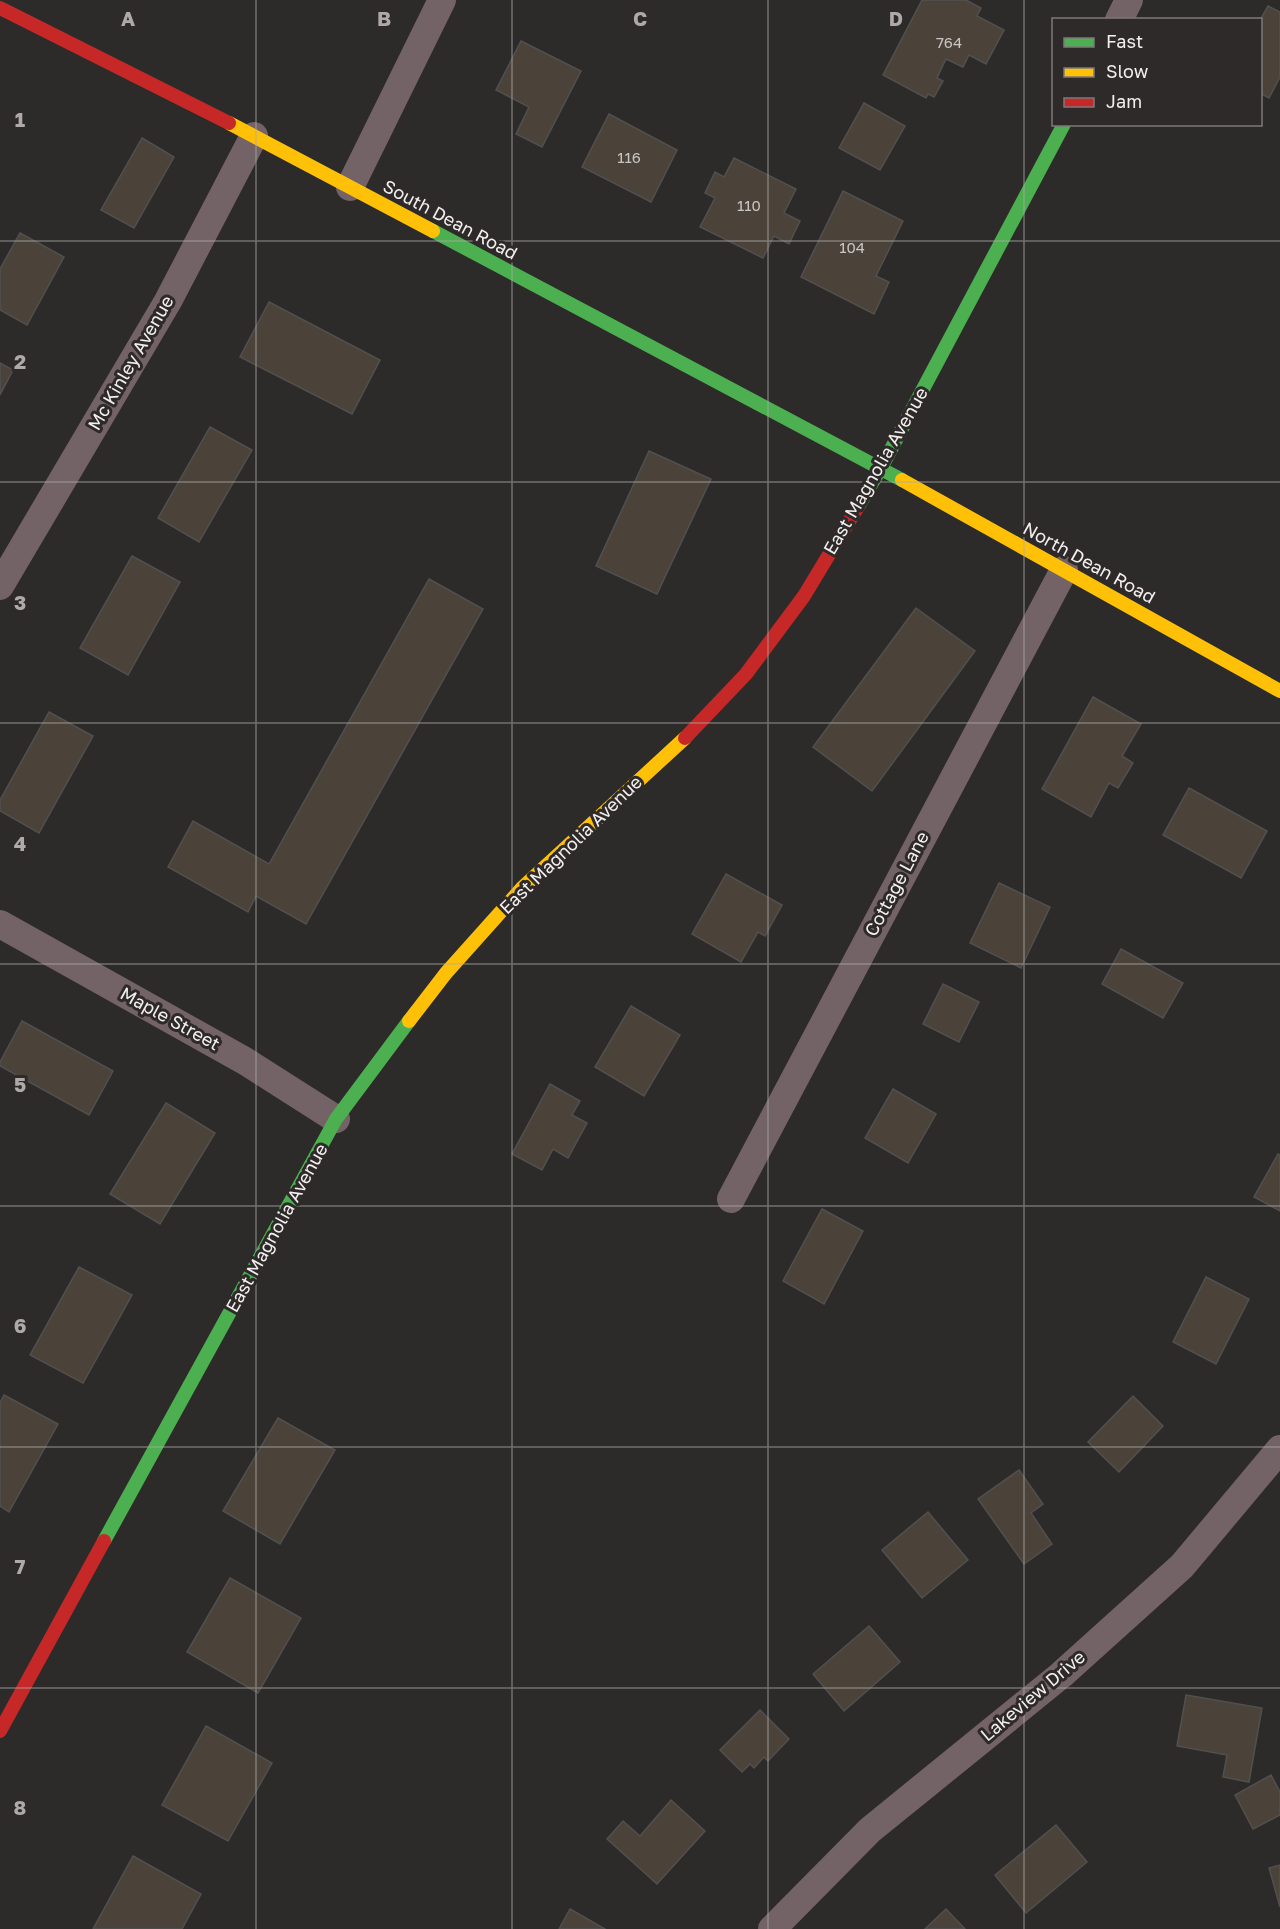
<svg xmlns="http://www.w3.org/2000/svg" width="1280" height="1929" font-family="'Golos Text',sans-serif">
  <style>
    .building { fill: #4b433a; stroke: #51504f; stroke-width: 1.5 }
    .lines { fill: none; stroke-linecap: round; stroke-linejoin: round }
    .street { stroke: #736366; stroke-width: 28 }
    .fast { stroke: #4caf50; stroke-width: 14 }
    .slow { stroke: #ffc107; stroke-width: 14 }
    .jam { stroke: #c62828; stroke-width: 14 }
    .grid { fill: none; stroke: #adaaa9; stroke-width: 1.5; stroke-opacity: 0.55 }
    .labels { text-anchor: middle; stroke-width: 6; stroke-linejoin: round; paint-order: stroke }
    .number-label { font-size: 15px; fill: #c8c4c1 }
    .street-label { font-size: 18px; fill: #f2efee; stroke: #2e2a29 }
    .grid-label { font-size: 20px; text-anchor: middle; font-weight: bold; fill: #adaaa9; stroke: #2e2a29; stroke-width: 6; stroke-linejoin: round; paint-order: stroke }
  </style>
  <rect width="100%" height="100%" fill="#2d2b2a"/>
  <g class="building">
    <path d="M922,0H966L981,8L977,16L1004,30L986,64L969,55L963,67L946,59L937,78L943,81L934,97L928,94L926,98L883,75Z"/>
    <path d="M1268,6L1280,12V77L1269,98L1260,93V20Z"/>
    <path d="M521,41L581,71L542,147L516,134L529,107L496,90Z"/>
    <path d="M864,103L905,126L880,170L839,148Z"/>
    <path d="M609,114L677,150L651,202L582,167Z"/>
    <path d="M142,138L174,157L134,228L101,210Z"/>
    <path d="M734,158L796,189L784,213L800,221L789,244L774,236L763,258L700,227L715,198L705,193L715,172L724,177Z"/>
    <path d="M843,191L903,221L876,276L889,282L874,314L801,277Z"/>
    <path d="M20,233L64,257L27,325L0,310V269Z"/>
    <path d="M269,302L380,360L352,414L240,357Z"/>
    <path d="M0,363L13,370L0,395Z"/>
    <path d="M210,427L252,450L199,542L158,518Z"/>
    <path d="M649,451L711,479L657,594L596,566Z"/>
    <path d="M132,556L180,582L128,675L80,648Z"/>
    <path d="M429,579L483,609L306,924L256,896L248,912L168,867L193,821L269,864Z"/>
    <path d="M916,608L975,651L872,791L813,747Z"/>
    <path d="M1093,697L1141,724L1122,756L1133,763L1118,788L1109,783L1091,817L1042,789Z"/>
    <path d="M49,712L93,736L39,833L0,811V800Z"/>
    <path d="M1189,788L1267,831L1241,878L1163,835Z"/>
    <path d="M726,874L782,905L765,936L758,932L741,962L692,934Z"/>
    <path d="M999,883L1050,907L1021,968L970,943Z"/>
    <path d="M1121,949L1183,983L1163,1018L1102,984Z"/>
    <path d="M943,984L979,1002L959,1042L923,1024Z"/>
    <path d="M631,1006L680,1035L644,1096L595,1067Z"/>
    <path d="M22,1021L113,1071L89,1115L0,1066V1062Z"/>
    <path d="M550,1084L580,1101L572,1115L587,1123L568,1158L553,1149L542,1170L512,1154Z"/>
    <path d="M893,1089L936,1114L908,1163L865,1138Z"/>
    <path d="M166,1103L215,1133L160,1224L110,1194Z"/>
    <path d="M1278,1154L1280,1155V1211L1254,1197Z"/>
    <path d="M822,1209L863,1231L824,1304L783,1281Z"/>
    <path d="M79,1267L132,1295L83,1383L30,1355Z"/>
    <path d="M1206,1277L1249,1299L1216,1364L1173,1342Z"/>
    <path d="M4,1395L58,1424L9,1512L0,1506V1403Z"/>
    <path d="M1133,1396L1163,1426L1119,1472L1088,1442Z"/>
    <path d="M278,1418L335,1450L280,1544L223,1511Z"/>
    <path d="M1019,1470L1043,1504L1031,1513L1052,1544L1024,1564L978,1499Z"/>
    <path d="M928,1512L968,1560L922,1598L882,1550Z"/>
    <path d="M230,1578L301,1618L258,1693L187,1652Z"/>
    <path d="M869,1626L900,1662L844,1711L813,1674Z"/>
    <path d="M1186,1695L1262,1708L1249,1782L1223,1777L1227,1755L1177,1746Z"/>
    <path d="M760,1710L789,1739L768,1761L764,1757L754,1768L750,1764L742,1772L720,1750Z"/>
    <path d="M206,1726L272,1763L228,1841L162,1805Z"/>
    <path d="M1271,1775L1280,1792V1815L1253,1829L1235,1795Z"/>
    <path d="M671,1800L705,1831L657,1884L607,1839L623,1821L640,1836Z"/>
    <path d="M1056,1825L1087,1862L1026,1913L995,1875Z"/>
    <path d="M133,1856L201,1894L182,1929H93Z"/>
    <path d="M1280,1865V1907L1269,1868Z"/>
    <path d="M570,1909L605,1929H559Z"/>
    <path d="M946,1909L965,1929H925Z"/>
  </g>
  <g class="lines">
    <g class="street">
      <path d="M1119,20L1129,0"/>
      <path d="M350,187L442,0"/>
      <path d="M0,586L168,301L254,136"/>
      <path d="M0,924L245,1061L336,1119"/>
      <path d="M731,1199L1064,570"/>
      <path d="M772,1929L870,1830L1061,1675L1182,1566L1280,1449"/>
    </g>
    <g class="fast">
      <path d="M433,231L902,480"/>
      <path d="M859,505L881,468L1064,124"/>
      <path d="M104,1541L336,1119L409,1021"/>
    </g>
    <g class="slow">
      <path d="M229,123L433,231"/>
      <path d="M902,480L1280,691"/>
      <path d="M409,1021L446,973L522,888L685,738"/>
    </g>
    <g class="jam">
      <path d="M0,8L229,123"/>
      <path d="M685,738L746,674L804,596L859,505"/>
      <path d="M0,1731L104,1541"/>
    </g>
  </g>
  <path class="grid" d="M256,0V1929M512,0V1929M768,0V1929M1024,0V1929M0,241H1280M0,482H1280M0,723H1280M0,964H1280M0,1206H1280M0,1447H1280M0,1688H1280"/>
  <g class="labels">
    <g class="number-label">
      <text x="949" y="48">764</text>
      <text x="629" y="163">116</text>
      <text x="749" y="211">110</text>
      <text x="852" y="253">104</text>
    </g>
    <g class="street-label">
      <text transform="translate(450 220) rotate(28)" y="6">South Dean Road</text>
      <text transform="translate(131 363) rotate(-60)" y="6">Mc Kinley Avenue</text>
      <text transform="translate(876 471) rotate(-60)" y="6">East Magnolia Avenue</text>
      <text transform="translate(1089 563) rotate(29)" y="6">North Dean Road</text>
      <text transform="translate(571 845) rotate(-44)" y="6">East Magnolia Avenue</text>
      <text transform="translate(897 884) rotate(-62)" y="6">Cottage Lane</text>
      <text transform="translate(170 1019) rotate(29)" y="6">Maple Street</text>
      <text transform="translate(277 1228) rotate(-61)" y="6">East Magnolia Avenue</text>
      <text transform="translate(1033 1696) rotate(-40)" y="6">Lakeview Drive</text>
    </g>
  </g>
  <g class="grid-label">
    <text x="128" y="26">A</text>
    <text x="384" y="26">B</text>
    <text x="640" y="26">C</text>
    <text x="896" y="26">D</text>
    <text x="20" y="127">1</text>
    <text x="20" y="369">2</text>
    <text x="20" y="610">3</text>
    <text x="20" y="851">4</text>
    <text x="20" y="1092">5</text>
    <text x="20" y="1333">6</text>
    <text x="20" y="1574">7</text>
    <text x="20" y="1815">8</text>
  </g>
  <rect x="1052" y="18" width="210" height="108" fill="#2e2a29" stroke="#7c7978" stroke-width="1.5"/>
  <rect x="1064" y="38" width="30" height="9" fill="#4caf50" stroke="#7c7978" stroke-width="1.5"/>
  <text x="1106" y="48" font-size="18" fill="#f2efee">Fast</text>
  <rect x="1064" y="68" width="30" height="9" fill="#ffc107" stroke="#7c7978" stroke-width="1.5"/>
  <text x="1106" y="78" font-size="18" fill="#f2efee">Slow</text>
  <rect x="1064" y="98" width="30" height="9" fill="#c62828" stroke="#7c7978" stroke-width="1.5"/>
  <text x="1106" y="108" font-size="18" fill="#f2efee">Jam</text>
</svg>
